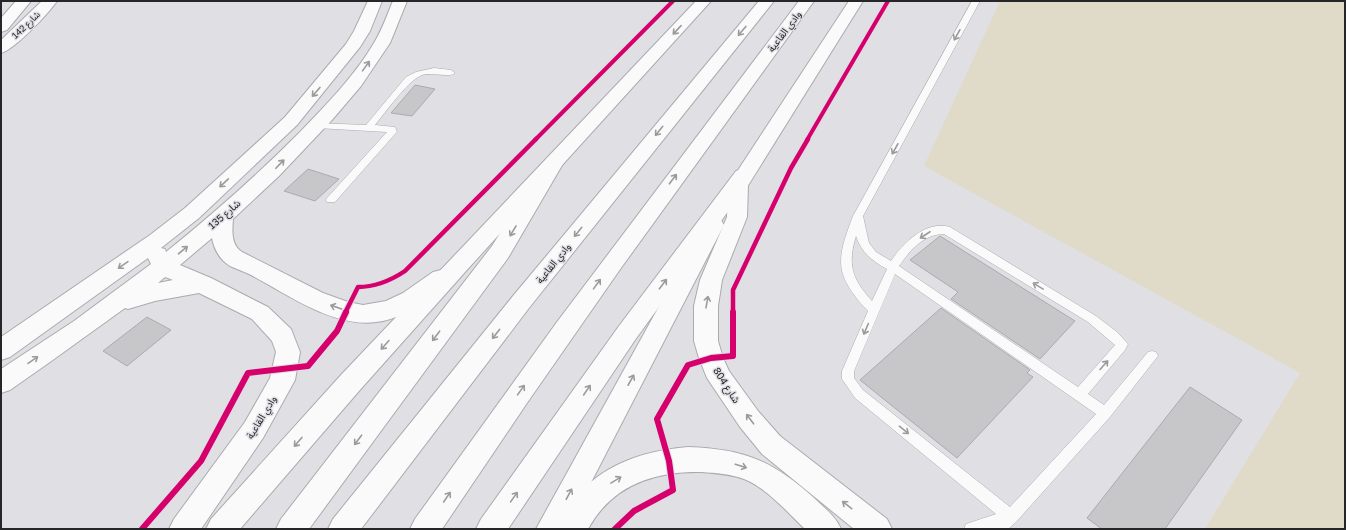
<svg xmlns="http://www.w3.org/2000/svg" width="1346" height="530" font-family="'Golos Text','Noto Sans Arabic',sans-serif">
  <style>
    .sand { fill: #e0dac8 }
    .building { fill: #c7c7ca; stroke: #abaaae }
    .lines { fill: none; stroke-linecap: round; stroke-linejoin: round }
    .service-casing { stroke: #abaaae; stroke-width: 1 }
    .minor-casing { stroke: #abaaae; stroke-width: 2 }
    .tertiary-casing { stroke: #abaaae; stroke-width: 2 }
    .primary-casing { stroke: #abaaae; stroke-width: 2 }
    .service { fill: #fafafb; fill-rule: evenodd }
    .minor { fill: #fafafb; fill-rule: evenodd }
    .tertiary { fill: #fafafb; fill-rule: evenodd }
    .primary { fill: #fafafb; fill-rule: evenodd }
    .cycleway-far2-casing { stroke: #dfdee5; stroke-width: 6 }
    .cycleway-far1-casing { stroke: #dfdee5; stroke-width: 7 }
    .cycleway-casing { stroke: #dfdee5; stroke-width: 8 }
    .cycleway-far2 { stroke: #d6006c; stroke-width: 4 }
    .cycleway-far1 { stroke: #d6006c; stroke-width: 4.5 }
    .cycleway { stroke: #d6006c; stroke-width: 6 }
    .oneway { stroke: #9b9b9c }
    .labels { text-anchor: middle; stroke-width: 3; stroke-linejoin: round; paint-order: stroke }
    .far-street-label { font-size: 9px; fill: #262628; stroke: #dfdee5 }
    .street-label { font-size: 10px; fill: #262628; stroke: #dfdee5 }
  </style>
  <rect width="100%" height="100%" fill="#e0dfe4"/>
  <path class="sand" d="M1000,1H1345V529H1205L1300,373L924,166Z"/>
  <g class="building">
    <path d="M415,85L435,89L412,116L391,113Z"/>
    <path d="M308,169L339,179L315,201L284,191Z"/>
    <path d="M940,236L1075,321L1040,359L951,299L958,292L910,260Z"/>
    <path d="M941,308L1030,370L1027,373L1033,377L957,458L860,380Z"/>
    <path d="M147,317L171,330L127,366L103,351Z"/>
    <path d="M1190,387L1242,420L1165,529H1102L1087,518Z"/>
  </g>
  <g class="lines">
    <defs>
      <g id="service">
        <path d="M972,1H980L863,216L869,243L876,252L891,261C903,243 926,220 950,227L1096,316L1117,332L1128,344L1125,350L1088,394L1104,405L1148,352L1152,351L1156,352L1158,356L1110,417L1016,522L1008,529H964L966,524L996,514L855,398L842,379V371L868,311C834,275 836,260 853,216ZM944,234L1088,322L1115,345L1078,387L899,266C910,250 924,234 944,234ZM856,236C861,252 872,261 887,269L872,301C852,279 847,265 856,236ZM895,274L1096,414L1010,507L863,390L854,378V371Z"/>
        <path d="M434,68L451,70L455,73C450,78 431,72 422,75C407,81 386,112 375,125L395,127L397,132L395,134L335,202H327L326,200L327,198L387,132L317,128L314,127L312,125L314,123L366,125L406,77L416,72Z"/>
      </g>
      <g id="minor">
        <path d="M16,1H31L7,30L1,32V18Z"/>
        <path d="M42,1H57C49,13 14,50 1,53V40Z"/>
        <path d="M368,1H382L370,31L360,47L297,125L199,218L161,248L165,249L166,252C212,215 256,176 298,134C325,106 354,77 374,43C382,30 387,15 393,1H407L390,43L361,86L332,120L279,176L233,219C232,231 231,245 242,252L323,293L348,302L363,305L386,301L403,293L433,272L441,270L449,272L452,278L449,284C427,300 404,319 376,322C333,328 286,293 249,274C243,271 236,269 230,266C220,260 214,249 212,238L180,265L211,278L268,307L291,329L300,352L295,380L263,438L201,529H169L174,519L245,422L270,378L276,352L272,341L252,319L199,293L155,301L128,309L125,308L50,362L10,390L1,393V369L74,321L151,264L148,258L10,357L1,360V337L150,235L185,208L285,117L346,44L354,31ZM165,277L173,280L158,283Z"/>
        <path d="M738,178L745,180L748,185L747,217L722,280L718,306V341L723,358L729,371L758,411L780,436L887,519L892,529H854L762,454L740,427L707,378L699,358L694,341V306L700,280L727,217L728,185L731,180Z"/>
        <path d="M688,447C744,449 771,460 813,497C823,507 835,515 841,529H805C787,512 767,488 744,479C731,474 715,473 702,472C654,471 612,485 588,529H557C581,473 630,452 688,447Z"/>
      </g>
      <g id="tertiary">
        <path d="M696,1H711L466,271L359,391L240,529H206L211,519L341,375Z"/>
        <path d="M849,1H863L739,200L732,202L725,200L722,195L725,190Z"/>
        <path d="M714,218L721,220L724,225L567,529H536L704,225L707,220Z"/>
      </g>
      <g id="primary">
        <path d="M759,1H774L529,308L361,529H328L333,519L513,296Z"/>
        <path d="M799,1H814L621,268L527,403L442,529H410L415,519L557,322Z"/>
        <path d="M554,156L561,158L564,162L508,258L309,529H276L281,519L492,246L547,158Z"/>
        <path d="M743,169L750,171L753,176L750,181L635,340L508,529H476L481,519L619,326L736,171Z"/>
      </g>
    </defs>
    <use href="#service" class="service-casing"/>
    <use href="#minor" class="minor-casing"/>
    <use href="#tertiary" class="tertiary-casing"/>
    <use href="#primary" class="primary-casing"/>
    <use href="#service" class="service"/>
    <use href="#minor" class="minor"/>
    <use href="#tertiary" class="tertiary"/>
    <use href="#primary" class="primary"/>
    <defs>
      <g id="cycleway-far2">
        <path d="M535,140L673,1"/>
        <path d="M807,140L888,1"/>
      </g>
      <g id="cycleway-far1">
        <path d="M345,313L358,287C376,287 390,281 405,271L536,139"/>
        <path d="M733,313V290L791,168L808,139"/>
      </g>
      <g id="cycleway">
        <path d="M142,529L201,461L248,373L308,366L337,331L346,312"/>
        <path d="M615,529L634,511L673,490L669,461L657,419L688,365L711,358L733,356V312"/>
      </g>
    </defs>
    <use href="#cycleway-far2" class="cycleway-far2-casing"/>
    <use href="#cycleway-far1" class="cycleway-far1-casing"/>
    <use href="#cycleway" class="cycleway-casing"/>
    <use href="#cycleway-far2" class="cycleway-far2"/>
    <use href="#cycleway-far1" class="cycleway-far1"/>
    <use href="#cycleway" class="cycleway"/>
  </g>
  <defs><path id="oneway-shaft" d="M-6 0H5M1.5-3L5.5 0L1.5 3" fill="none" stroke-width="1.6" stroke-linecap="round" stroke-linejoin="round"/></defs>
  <g class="oneway">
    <use href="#oneway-shaft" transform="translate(677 30) rotate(133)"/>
    <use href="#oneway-shaft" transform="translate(742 31) rotate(130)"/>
    <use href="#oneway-shaft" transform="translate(957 35) rotate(119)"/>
    <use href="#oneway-shaft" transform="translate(366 66) rotate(-54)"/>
    <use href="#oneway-shaft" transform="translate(316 92) rotate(131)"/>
    <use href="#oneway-shaft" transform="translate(659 131) rotate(129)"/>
    <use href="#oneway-shaft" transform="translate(895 149) rotate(119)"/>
    <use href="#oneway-shaft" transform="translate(280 164) rotate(-46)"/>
    <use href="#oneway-shaft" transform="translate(673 179) rotate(-53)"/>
    <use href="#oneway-shaft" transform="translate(224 183) rotate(137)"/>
    <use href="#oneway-shaft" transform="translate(513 231) rotate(121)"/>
    <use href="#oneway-shaft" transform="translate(578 232) rotate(129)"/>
    <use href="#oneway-shaft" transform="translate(925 235) rotate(147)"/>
    <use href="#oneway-shaft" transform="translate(183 250) rotate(-40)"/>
    <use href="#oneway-shaft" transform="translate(123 265) rotate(145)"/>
    <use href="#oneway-shaft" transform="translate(597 284) rotate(-54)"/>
    <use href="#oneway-shaft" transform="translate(663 284) rotate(-53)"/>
    <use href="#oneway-shaft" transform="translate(1038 286) rotate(-149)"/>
    <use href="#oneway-shaft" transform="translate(707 302) rotate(-80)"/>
    <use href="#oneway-shaft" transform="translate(336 307) rotate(-161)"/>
    <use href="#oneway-shaft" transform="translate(866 329) rotate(113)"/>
    <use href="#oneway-shaft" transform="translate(496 334) rotate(128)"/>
    <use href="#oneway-shaft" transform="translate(436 336) rotate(127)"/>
    <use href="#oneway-shaft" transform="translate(385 345) rotate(132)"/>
    <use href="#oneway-shaft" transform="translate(33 360) rotate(-35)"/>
    <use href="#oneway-shaft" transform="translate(1104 365) rotate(-48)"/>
    <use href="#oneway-shaft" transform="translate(631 380) rotate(-61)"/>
    <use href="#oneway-shaft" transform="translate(521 390) rotate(-55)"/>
    <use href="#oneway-shaft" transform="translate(587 390) rotate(-56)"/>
    <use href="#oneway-shaft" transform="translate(750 419) rotate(-127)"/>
    <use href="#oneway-shaft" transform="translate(904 430) rotate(39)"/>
    <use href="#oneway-shaft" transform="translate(358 440) rotate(127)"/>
    <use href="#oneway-shaft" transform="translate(298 442) rotate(131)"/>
    <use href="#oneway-shaft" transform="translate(741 466) rotate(18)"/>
    <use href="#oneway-shaft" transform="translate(616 480) rotate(-31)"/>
    <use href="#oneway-shaft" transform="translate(569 494) rotate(-62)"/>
    <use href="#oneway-shaft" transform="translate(447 497) rotate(-56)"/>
    <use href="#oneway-shaft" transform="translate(514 497) rotate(-55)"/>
    <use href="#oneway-shaft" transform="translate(847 505) rotate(-142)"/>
  </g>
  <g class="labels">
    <g class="far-street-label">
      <text transform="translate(26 25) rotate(-44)" y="3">شارع 142</text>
    </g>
    <g class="street-label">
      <text transform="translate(784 31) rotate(-53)" y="4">وادي القاعية</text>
      <text transform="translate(224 214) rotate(-41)" y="4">شارع 135</text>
      <text transform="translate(553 263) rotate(-51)" y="4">وادي القاعية</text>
      <text transform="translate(727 385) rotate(57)" y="4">شارع 804</text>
      <text transform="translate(261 417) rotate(-59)" y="4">وادي القاعية</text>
    </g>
  </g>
  <rect width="1346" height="530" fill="none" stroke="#262628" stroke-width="4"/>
</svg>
